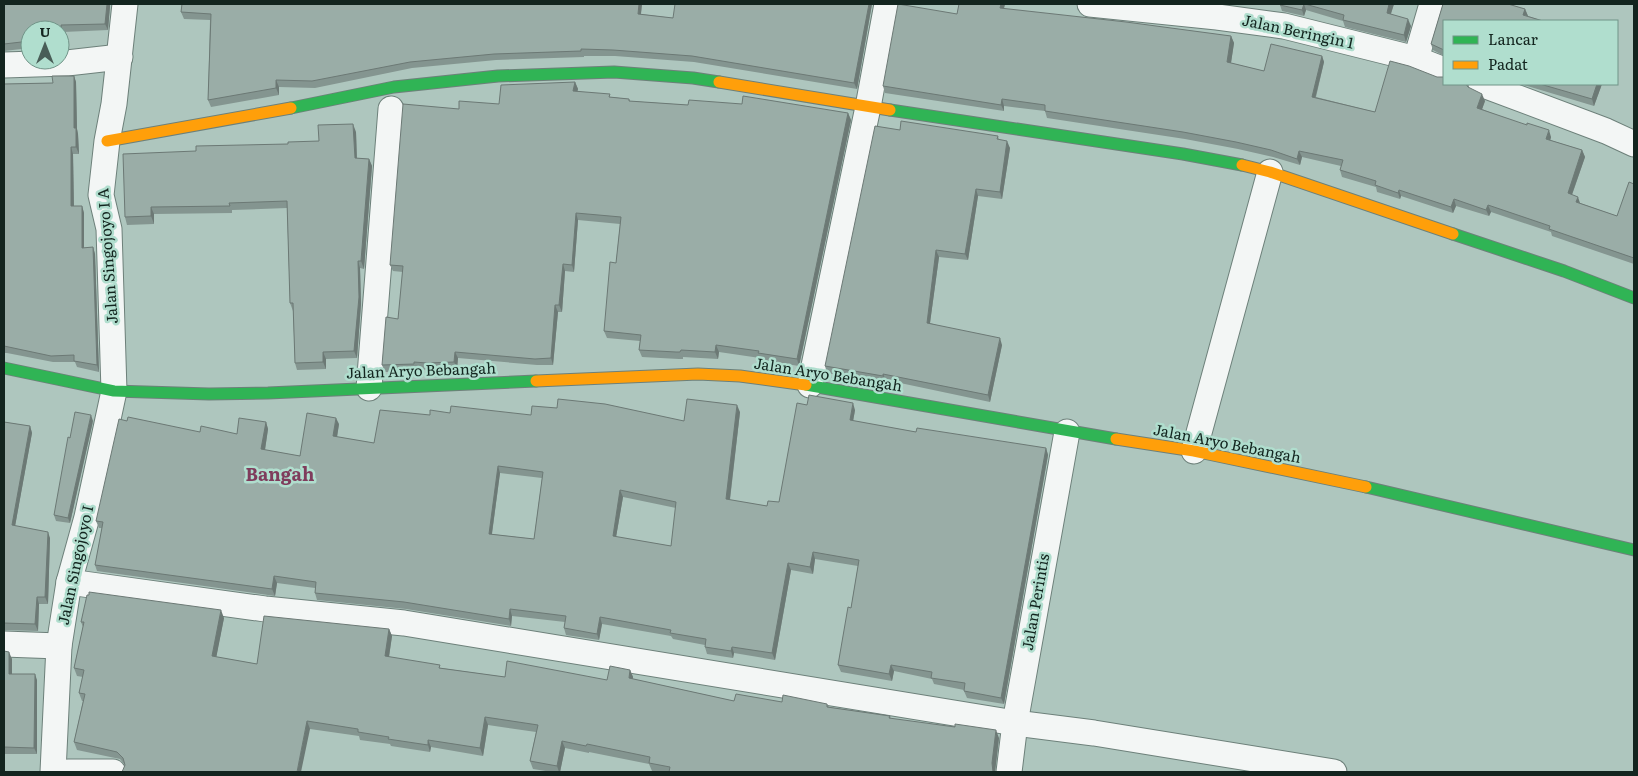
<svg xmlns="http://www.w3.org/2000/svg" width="1638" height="776" font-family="Literata,serif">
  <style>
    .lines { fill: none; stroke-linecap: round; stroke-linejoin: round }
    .street-casing { stroke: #6d807a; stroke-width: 27 }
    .fast-casing { stroke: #6d807a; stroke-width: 13 }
    .slow-casing { stroke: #6d807a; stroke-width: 13 }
    .street { stroke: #f3f6f5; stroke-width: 25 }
    .fast { stroke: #30b455; stroke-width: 11 }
    .slow { stroke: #ff9f0a; stroke-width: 11 }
    .wall { fill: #849590; fill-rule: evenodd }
    .shaded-wall { fill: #6c7975 }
    .building { fill: #9aada7; stroke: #6c7975; fill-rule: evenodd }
    .labels { text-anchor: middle; stroke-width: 5; stroke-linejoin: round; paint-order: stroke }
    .street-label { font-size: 15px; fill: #13251f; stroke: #b0dece }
    .quarter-label { font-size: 18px; font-weight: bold; fill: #7f3c5c; stroke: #b0dece }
  </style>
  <rect width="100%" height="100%" fill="#aec6be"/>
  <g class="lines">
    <defs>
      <g id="street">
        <path d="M1090,4L1217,17L1284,26L1416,59L1444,70"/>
        <path d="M1416,59L1432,4"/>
        <path d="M4,65L67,63L120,57"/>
        <path d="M1481,84L1606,131L1634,144"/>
        <path d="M810,385L868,107L887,4"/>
        <path d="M369,388L391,109"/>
        <path d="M1194,451L1270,172"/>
        <path d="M69,582L265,609L404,623L1015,723L1094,733L1334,772"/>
        <path d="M4,644L59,646"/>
        <path d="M53,772L59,646L69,582L87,517L114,391L109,229L101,195L107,141L114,104L125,4"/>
        <path d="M68,772H113"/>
        <path d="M1009,772L1015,723L1067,432"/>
      </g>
      <g id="fast">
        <path d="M291,108L394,87L498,76L614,72L693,78L719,82"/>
        <path d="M890,110L1183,154L1242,165"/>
        <path d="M1453,234L1564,271L1634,298"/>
        <path d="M4,368L114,391L209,394L268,393L536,381"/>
        <path d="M806,385L1116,439"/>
        <path d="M1366,487L1634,550"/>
      </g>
      <g id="slow">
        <path d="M719,82L890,110"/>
        <path d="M107,141L291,108"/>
        <path d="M1242,165L1270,172L1453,234"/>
        <path d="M536,381L698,374L740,376L806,385"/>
        <path d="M1116,439L1194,451L1366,487"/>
      </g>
    </defs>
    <use href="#street" class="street-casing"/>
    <use href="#fast" class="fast-casing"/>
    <use href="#slow" class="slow-casing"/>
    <use href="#street" class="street"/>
    <use href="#fast" class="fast"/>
    <use href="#slow" class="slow"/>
  </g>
  <g class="wall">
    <path d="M4,4H110L108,30L63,32L65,44H60V30H30V48L4,51Z"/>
    <path d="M182,4H642L641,14L673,18L872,4L857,89L694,62L615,56H584V57L496,60L412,68L315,88L279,87V95L211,107L208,100L210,20L184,19L181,12Z"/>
    <path d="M959,4H1005L1004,9L1231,36L1234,43L1231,63L1264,71L1322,56L1324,62L1316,97L1375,112L1437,77L1467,85L1468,87L1485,101L1482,109L1551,137L1550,140L1582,150L1585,157L1572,195L1580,203L1617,216L1634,184V264L1552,236L1551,232L1491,212L1489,216L1456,206L1453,213L1401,196L1400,199L1377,192L1376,187L1342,177L1340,170L1341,166L1302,157L1300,165L1273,157L1238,149L1185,139L1047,118L1045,111L1004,106V111L885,93L883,86L957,14Z"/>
    <path d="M1276,4H1394L1391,14L1411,26L1406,42L1345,27L1343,21L1306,10L1304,16L1282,11L1280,5Z"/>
    <path d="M1443,4H1508L1525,9L1528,16L1543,21H1444V56L1433,50L1431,44Z"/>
    <path d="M74,76L76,82L77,129L78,134L79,154H73L74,206H82L84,213V248L93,247L95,254L99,372L77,367L75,362H53L7,353H4V84L53,83Z"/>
    <path d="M575,82L578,89L577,91L611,97L629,99L630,101L688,105L848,113L851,120L799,366L761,360L760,358L719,352L718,359L683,357V359H679L642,357L639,350L640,341L607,338L604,331L616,263L620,224L578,220L574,272L565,271L562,312H558L553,365H537L458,358L457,369L429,370L417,369L416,371L385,372L382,365L398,319L403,272L393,271L390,265L499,104Z"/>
    <path d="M1521,84H1602L1594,106Z"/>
    <path d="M900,130L998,136L999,140L1010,148L1002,199L978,196L968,260L939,257L930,323L1002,345L990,402L886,380L885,383L827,373L825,366Z"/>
    <path d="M356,132L357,158L369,159L372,166L364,269L360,268L361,304L357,358L326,359V369L297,370L295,363L293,311L290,303L287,208L232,210V213L154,214V224L127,225L125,217L196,151L288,144L319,141Z"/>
    <path d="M807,405L855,410L853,421L916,432L1046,448L1048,455L1004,704L967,698L964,691V690L934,684L932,679L894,671L892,681L841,672L838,665L851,608L858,566L815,559L813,574L791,570L775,660L734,653L733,658L707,654L705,647V645L673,639L671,636L602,624L599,640L566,635L564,628L565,622L512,616L511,626L406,609L317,600L315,593V588L277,583L275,596L97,571L95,565L102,528H99L96,521L200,432L237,434L266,422L268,429L265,450L300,456L339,424L337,437L374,443L430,415L450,413L684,421L740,412L730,500L767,506L779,502ZM500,473L542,478L534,539L492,534ZM623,497L676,508L671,546L616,537Z"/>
    <path d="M93,421L70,523L56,521L54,515Z"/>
    <path d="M4,422L30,426L32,433L15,526L50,538L48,604H39L38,631L4,630Z"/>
    <path d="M224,618L216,657L257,664L389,629L392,636L389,657L441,668L505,677L607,680L630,670L633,677V679L734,701L782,702L827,704L829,707L890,716L891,719L999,738L995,772H659L652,771L649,764L589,752V753L565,748L560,772H552L533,769L530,761L536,732L488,725L483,756L431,747L430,752L391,746L390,744L360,740L359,736L310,729L125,765L120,759L77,750L74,742L83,701H82L79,693L83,677L77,676L74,668L83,627L81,622Z"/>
    <path d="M4,651L12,659V674L37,680V754H4Z"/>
  </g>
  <g class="shaded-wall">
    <path d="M107,4H110V7L108,30L105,24Z"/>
    <path d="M639,4H642L640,21L638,14Z"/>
    <path d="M869,4H872L857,89L854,83Z"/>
    <path d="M1001,4H1005L1002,15L1000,8Z"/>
    <path d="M1304,4L1306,10L1304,16L1302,10Z"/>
    <path d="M1389,4H1394L1389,19L1387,13Z"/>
    <path d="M1525,9L1528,16L1523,15Z"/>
    <path d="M1408,19L1411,26L1406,42L1404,35Z"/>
    <path d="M61,25L63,32L65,44L62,37Z"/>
    <path d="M1231,36L1234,43L1230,69L1227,62Z"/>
    <path d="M1322,56L1324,62L1314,103L1312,97Z"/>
    <path d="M74,76L76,82L77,129L78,134L79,154L76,147L74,128Z"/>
    <path d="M276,80L279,87V95L276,88Z"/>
    <path d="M575,82L578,89L576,98L573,91Z"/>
    <path d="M1597,84H1602L1594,106L1592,99Z"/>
    <path d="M1482,94L1485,101L1480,115L1477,108Z"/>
    <path d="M1002,99L1004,106V111L1001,105Z"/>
    <path d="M848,113L851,120L799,366L797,359Z"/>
    <path d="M353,124L356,132L357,165L355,158Z"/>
    <path d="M1549,130L1551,137L1549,145L1546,139Z"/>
    <path d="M1007,141L1010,148L1002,199L1000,192Z"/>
    <path d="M71,147L73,154L74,213L71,206Z"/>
    <path d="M1582,150L1585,157L1570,200L1568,193Z"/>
    <path d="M1299,151L1302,157L1300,165L1297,159Z"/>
    <path d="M369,159L372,166L364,269L361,261Z"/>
    <path d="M976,189L978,196L968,260L965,254Z"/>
    <path d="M1399,190L1401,196L1400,199L1398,193Z"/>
    <path d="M1578,197L1580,203L1576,202Z"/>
    <path d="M1454,199L1456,206L1453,213L1451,207Z"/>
    <path d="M1488,205L1491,212L1489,216L1486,210Z"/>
    <path d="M82,206L84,213V254L82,248Z"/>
    <path d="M151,207L154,214V224L151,216Z"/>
    <path d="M576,213L578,220L574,272L572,265Z"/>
    <path d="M93,247L95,254L99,372L97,365Z"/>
    <path d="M936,250L939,257L929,330L927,323Z"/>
    <path d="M358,261L360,268L361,304L357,358L354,351Z"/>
    <path d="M563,264L565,271L562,312L559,305Z"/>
    <path d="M555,305L558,312L553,365L551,358Z"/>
    <path d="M1000,338L1002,345L990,402L988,395Z"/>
    <path d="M716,345L719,352L718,359L715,352Z"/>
    <path d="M323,352L326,359V369L323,362Z"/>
    <path d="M455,352L458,358L457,369L454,362Z"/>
    <path d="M883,374L886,380L885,383L883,376Z"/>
    <path d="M853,403L855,410L852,427L850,420Z"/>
    <path d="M737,405L740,412L729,506L726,499Z"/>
    <path d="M91,415L93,421L70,523L68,518Z"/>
    <path d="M336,418L339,424L336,443L333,436Z"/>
    <path d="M266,422L268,429L264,456L261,449Z"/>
    <path d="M30,426L32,433L14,532L12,525Z"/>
    <path d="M1046,448L1048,455L1004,704L1001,698Z"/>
    <path d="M498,466L500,473L491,540L489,534Z"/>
    <path d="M620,490L623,497L615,543L613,536Z"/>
    <path d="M48,532L50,538L48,604L45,597Z"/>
    <path d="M813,552L815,559L813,574L810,567Z"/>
    <path d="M788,563L791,570L775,660L772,653Z"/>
    <path d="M274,576L277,583L275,596L272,589Z"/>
    <path d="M37,597L39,604L38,631L35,624Z"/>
    <path d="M510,609L512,616L511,626L509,619Z"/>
    <path d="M221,610L224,618L215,664L212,656Z"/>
    <path d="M600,617L602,624L599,640L597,634Z"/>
    <path d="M389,629L392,636L388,663L385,656Z"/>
    <path d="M732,647L734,653L733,658L731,651Z"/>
    <path d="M9,652L12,659V680L9,674Z"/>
    <path d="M891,665L894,671L892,681L889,674Z"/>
    <path d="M630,670L633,677L632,685L629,678Z"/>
    <path d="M35,674L37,680V754L34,748Z"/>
    <path d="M485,717L488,725L483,756L480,748Z"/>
    <path d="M307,721L310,729L301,772H297Z"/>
    <path d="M996,730L999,738L995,772H993L992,763Z"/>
    <path d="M428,740L431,747L430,752L428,745Z"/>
    <path d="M562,741L565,748L560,772H559L557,766Z"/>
  </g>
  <g class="building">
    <path d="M4,4H107L105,24L61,25L62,37H60V30H30V41L4,44Z"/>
    <path d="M182,4H639L638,14L673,18L675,4H869L854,83L692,56L613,50L581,49V51L494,54L410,62L312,81L276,80V88L208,100L211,14L181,12Z"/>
    <path d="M898,4L957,14L959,4H1001L1000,8L1126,22L1231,36L1227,62L1264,71L1271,44L1322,56L1312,97L1375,112L1390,61L1409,66L1437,77H1444V84H1466L1468,87L1482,94L1477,108L1527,125V123L1549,130L1546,139L1582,150L1568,193L1578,197L1576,202L1617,216L1629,182L1634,184V258L1549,229L1550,226L1488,205L1486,210L1454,199L1451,207L1399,190L1398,193L1375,185L1376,181L1340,170L1343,160L1299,151L1297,159L1271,150L1236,142L1183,132L1045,111V105L1002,99L1001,105L883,86Z"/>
    <path d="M1280,4H1304L1302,10L1280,5Z"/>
    <path d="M1305,4H1389L1387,13L1408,19L1404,35L1343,20L1344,15Z"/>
    <path d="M1443,4H1508L1525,9L1523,15L1543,21H1444V50L1431,44Z"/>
    <path d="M52,76H74V128H76V147H71V206H82V248L93,247L97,365L74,361V355L51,356L4,346V84L53,83Z"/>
    <path d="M575,82L573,91L610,94L609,97L629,99V101L688,105L689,100L742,104L743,96L848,113L797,359L758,353L759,351L716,345L715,352L681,350L680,352H676L639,350L641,335L604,331L610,262L616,263L621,217L576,213L572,265L563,264L559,305H555L551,358L535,359L455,352L454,362L427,363L414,362V364L382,365L386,317L398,319L403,266L390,265L403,104L459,109V101L499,104L501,85Z"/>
    <path d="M1540,84H1597L1592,99Z"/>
    <path d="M901,121L998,136L997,139L1007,141L1000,192L976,189L965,254L936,250L927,323L1000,338L988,395L883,374V376L825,366L875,126L900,130Z"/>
    <path d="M353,124L355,158L369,159L361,261H358L359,297L354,351L323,352V362L295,363L293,303H290L287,201L229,203L230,206L151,207V216L125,217L123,154L196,151V146L288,144V142L319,141L318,125Z"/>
    <path d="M809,395L853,403L850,420L916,432L917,428L1046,448L1001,698L964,691L965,683L931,678L932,672L891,665L889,674L838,665L848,607L851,608L859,560L813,552L810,567L788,563L772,653L732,647L731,651L705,647L706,639L670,633L671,630L600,617L597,634L564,628L566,616L510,609L509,619L404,602L315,593L316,582L274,576L272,589L95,565L103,522L96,521L119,419L127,421L128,417L200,432L201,426L237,434L239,418L266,422L261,449L300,456L307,413L336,418L333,436L374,443L380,410L430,415V410L450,413L451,406L531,415L532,406L557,408L558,399L605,404L684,421L687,399L737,405L726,499L767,506L768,501L779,502L797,403L807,405ZM498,466L543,472L534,539L489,534ZM620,490L676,502L671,546L613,536Z"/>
    <path d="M75,412L91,415L68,518L54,515L68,437L70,438Z"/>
    <path d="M4,422L30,426L12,525L48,532L45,597H37L35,624L4,623Z"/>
    <path d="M89,592L221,610L212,656L257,664L264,616L389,629L385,656L440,665L439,668L505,677L507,661L607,680L610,666L630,670L629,678L734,701L736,694L782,702L783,695L827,704V707L890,716L889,718L955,727V724L996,730L992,763L993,772H669L670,767L649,763L650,757L587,744L586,746L562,741L557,766L530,761L538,725L485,717L480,748L428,740V745L388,739L389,737L358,732V729L307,721L297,772H122L125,765L123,758L117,752L74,742L85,694L79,693L84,670L74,668L84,622H81L87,595H89Z"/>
    <path d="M4,651L9,652V674H35L34,748L4,747Z"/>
  </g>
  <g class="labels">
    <g class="street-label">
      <text transform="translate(1298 32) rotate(12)" y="5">Jalan Beringin 1</text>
      <text transform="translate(108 256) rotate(-94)" y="5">Jalan Singojoyo I A</text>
      <text transform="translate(421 371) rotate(-2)" y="5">Jalan Aryo Bebangah</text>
      <text transform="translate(828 375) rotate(9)" y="5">Jalan Aryo Bebangah</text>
      <text transform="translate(1227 444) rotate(11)" y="5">Jalan Aryo Bebangah</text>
      <text transform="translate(76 565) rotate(-78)" y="5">Jalan Singojoyo I</text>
      <text transform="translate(1036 602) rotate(-80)" y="5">Jalan Perintis</text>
    </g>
    <g class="quarter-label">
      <text x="280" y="481">Bangah</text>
    </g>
  </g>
  <rect width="1638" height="776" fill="none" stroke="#13251f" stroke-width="10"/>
  <rect x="1443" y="20" width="175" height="65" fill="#b0dece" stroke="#719488"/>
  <rect x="1453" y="36" width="25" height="8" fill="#30b455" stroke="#719488"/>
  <text x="1488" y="45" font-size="15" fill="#13251f">Lancar</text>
  <rect x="1453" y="61" width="25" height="8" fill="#ff9f0a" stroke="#719488"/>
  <text x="1488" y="70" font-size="15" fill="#13251f">Padat</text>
  <g transform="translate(45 45)"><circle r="24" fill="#b0dece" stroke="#719488"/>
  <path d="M0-4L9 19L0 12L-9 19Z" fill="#495d57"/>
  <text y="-8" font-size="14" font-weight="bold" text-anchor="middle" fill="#13251f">U</text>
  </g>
</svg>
